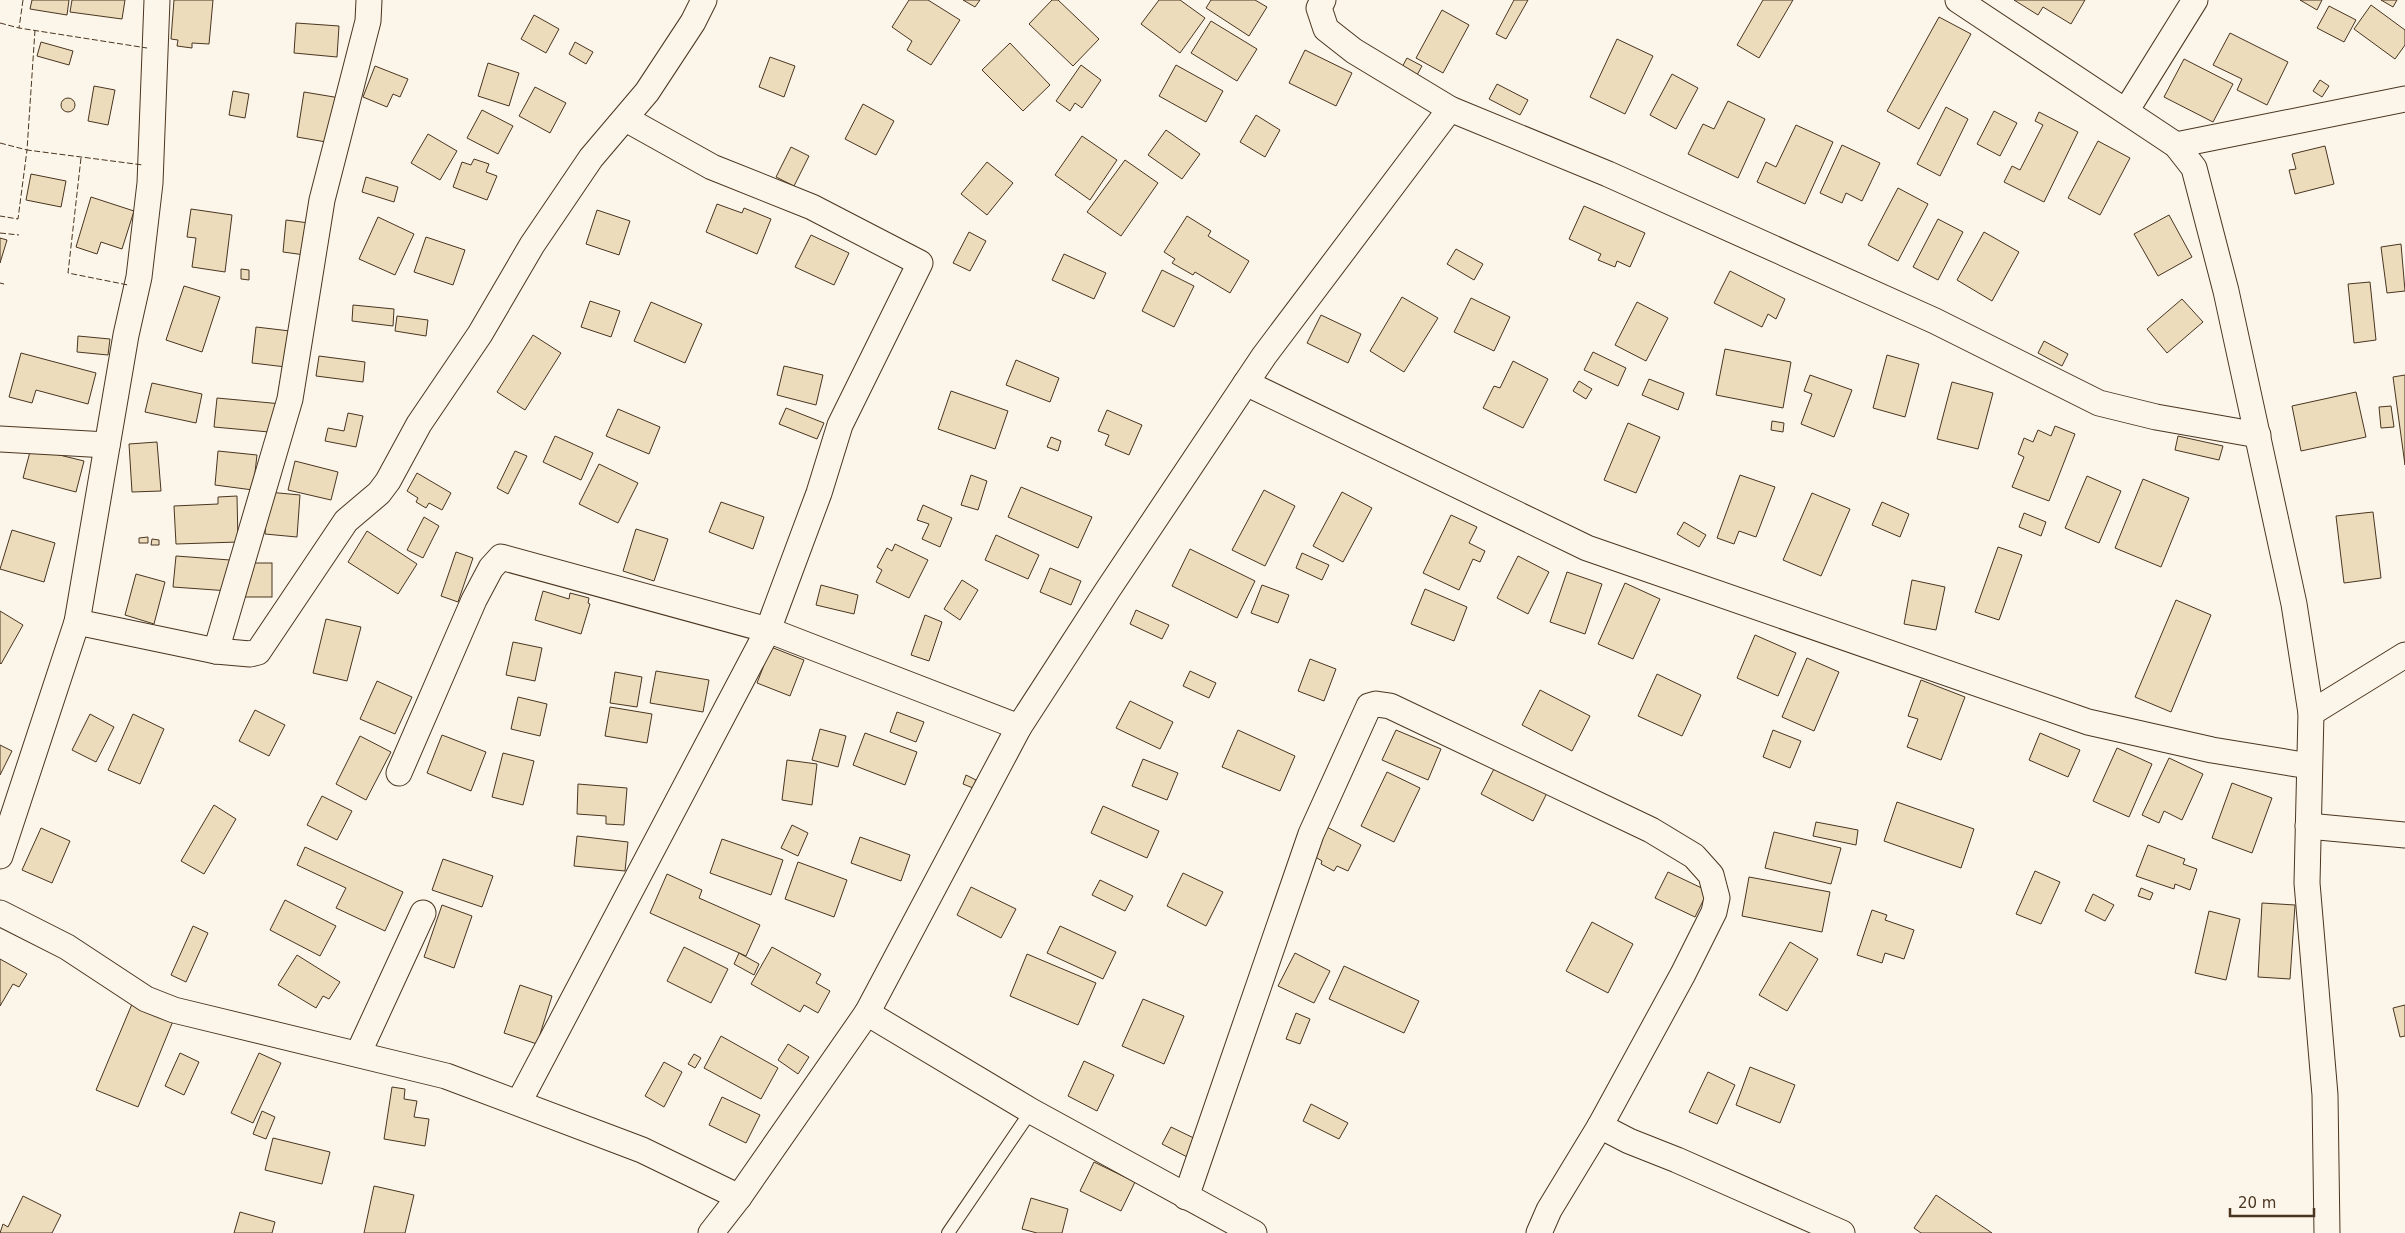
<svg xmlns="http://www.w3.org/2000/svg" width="2405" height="1233" font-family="'DejaVu Sans',sans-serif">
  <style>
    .building { fill: #ecdcbc; stroke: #4a3520 }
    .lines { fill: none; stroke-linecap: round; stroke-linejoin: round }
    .service-casing { stroke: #4a3520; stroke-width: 14 }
    .minor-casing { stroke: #4a3520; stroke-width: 27 }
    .service { stroke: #fbf6e9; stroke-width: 12 }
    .minor { stroke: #fbf6e9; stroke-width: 25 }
    .fence { stroke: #4a3520; stroke-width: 1; stroke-dasharray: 6 2.5; stroke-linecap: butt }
  </style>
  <rect width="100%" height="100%" fill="#fbf6e9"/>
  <g class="building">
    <path d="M32,0H69L67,15L30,9Z"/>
    <path d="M72,0H125L122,19L70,12Z"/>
    <path d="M174,0H213L209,44L192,43V48L177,46L178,40L171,39Z"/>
    <path d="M909,0H928L960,20L931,65L907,50L912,41L892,27Z"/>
    <path d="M963,0H980L975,7Z"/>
    <path d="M1052,0H1058L1099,39L1073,66L1029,24Z"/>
    <path d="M1159,0H1180L1205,18L1180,53L1141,24Z"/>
    <path d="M1211,0H1255L1267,7L1249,36L1206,8Z"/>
    <path d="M1514,0H1528L1506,39L1496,34Z"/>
    <path d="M1763,0H1793L1759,58L1737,45Z"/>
    <path d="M2014,0H2085L2071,24L2043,7L2038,15Z"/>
    <path d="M2300,0H2322L2317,10Z"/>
    <path d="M2381,0H2397L2393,7Z"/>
    <path d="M2371,5L2405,30V45L2395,59L2354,29Z"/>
    <path d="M2329,6L2356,20L2344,42L2317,28Z"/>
    <path d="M1442,10L1469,25L1443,73L1416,58Z"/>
    <path d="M534,15L559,29L546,53L521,39Z"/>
    <path d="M1939,17L1971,34L1919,129L1887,111Z"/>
    <path d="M1211,21L1257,49L1237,81L1191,53Z"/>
    <path d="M296,23L339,26L337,57L294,53Z"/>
    <path d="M2230,33L2288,62L2267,105L2237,90L2242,79L2213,65Z"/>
    <path d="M1617,39L1653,56L1625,114L1590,97Z"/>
    <path d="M41,42L73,51L69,65L37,56Z"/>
    <path d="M575,42L593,52L586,64L569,54Z"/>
    <path d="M1010,43L1050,85L1023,111L982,70Z"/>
    <path d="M1305,50L1352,73L1336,106L1289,83Z"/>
    <path d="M770,57L795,66L784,97L759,87Z"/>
    <path d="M1407,58L1422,66L1417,75L1402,67Z"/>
    <path d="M2184,59L2233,84L2213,122L2164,97Z"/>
    <path d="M488,63L519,73L509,106L478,96Z"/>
    <path d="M1081,65L1101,80L1082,108L1075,103L1070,111L1056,101Z"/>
    <path d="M1176,65L1223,91L1206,122L1159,96Z"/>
    <path d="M375,66L408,79L400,97L393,94L387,107L363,97Z"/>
    <path d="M1672,74L1698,88L1676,129L1650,115Z"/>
    <path d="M2320,80L2329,86L2322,97L2313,91Z"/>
    <path d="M1497,84L1528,100L1520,115L1489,99Z"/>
    <path d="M94,86L115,90L108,125L88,121Z"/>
    <path d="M535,87L566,103L550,133L519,116Z"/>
    <path d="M233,91L249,94L245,118L229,115Z"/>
    <path d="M304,92L340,98L332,143L297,137Z"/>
    <circle cx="68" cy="105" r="7"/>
    <path d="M1728,101L1765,119L1738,178L1688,154L1703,124L1714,129Z"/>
    <path d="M863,104L894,121L876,155L845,139Z"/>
    <path d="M1946,107L1968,119L1940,176L1917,164Z"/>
    <path d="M482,110L513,126L498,154L467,138Z"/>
    <path d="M1994,111L2017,123L2000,156L1977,144Z"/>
    <path d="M2039,112L2078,132L2044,202L2004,182L2012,166L2020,170L2043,125L2035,121Z"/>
    <path d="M1256,115L1280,130L1265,157L1240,142Z"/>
    <path d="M1796,125L1833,142L1805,204L1757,182L1766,162L1776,167Z"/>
    <path d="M1166,130L1200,154L1182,179L1148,155Z"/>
    <path d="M428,134L457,151L440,180L411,163Z"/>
    <path d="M1082,136L1117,160L1090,200L1055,175Z"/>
    <path d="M2098,141L2130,158L2100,215L2068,198Z"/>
    <path d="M1842,145L1880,163L1862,201L1846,193L1842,203L1820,193Z"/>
    <path d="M2325,146L2334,184L2295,194L2289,170L2296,169L2292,154Z"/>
    <path d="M791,147L809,156L794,186L776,177Z"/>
    <path d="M474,159L489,164L486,172L497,176L487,200L453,187L462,162L471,165Z"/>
    <path d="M1125,160L1158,183L1121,236L1087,212Z"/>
    <path d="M987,162L1013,183L987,215L961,194Z"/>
    <path d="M31,174L66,181L61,207L26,200Z"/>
    <path d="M366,177L398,187L394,202L362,192Z"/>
    <path d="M1898,188L1928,204L1898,261L1868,245Z"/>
    <path d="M91,197L134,211L122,249L101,242L97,254L76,247Z"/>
    <path d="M717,204L742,213L744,208L771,219L757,254L706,232Z"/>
    <path d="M1584,206L1645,233L1630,267L1617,261L1615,267L1598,260L1601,254L1569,239Z"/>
    <path d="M191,209L232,215L225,272L192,267L196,238L187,237Z"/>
    <path d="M597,210L630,221L619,255L586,244Z"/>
    <path d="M2169,215L2192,257L2158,276L2134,234Z"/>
    <path d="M1187,216L1211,231L1208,236L1249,261L1230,293L1195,272L1193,275L1172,263L1175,259L1164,252Z"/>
    <path d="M378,217L414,234L395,275L359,259Z"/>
    <path d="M1938,219L1963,232L1938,280L1913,267Z"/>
    <path d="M286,220L309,223L305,255L283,252Z"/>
    <path d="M969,232L986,241L970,271L953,263Z"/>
    <path d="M1984,232L2019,252L1992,301L1957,280Z"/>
    <path d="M811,235L849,253L834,285L795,267Z"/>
    <path d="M426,237L465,250L453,285L414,272Z"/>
    <path d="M0,238L7,240L0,263Z"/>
    <path d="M2401,244L2405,291L2387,293L2381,247Z"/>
    <path d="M1456,249L1483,264L1474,280L1447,264Z"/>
    <path d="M1064,254L1106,273L1094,299L1052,280Z"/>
    <path d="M241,269L249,270V280L241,279Z"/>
    <path d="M1162,270L1194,286L1174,327L1142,311Z"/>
    <path d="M1730,271L1785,299L1776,319L1768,314L1762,327L1714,303Z"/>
    <path d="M2370,282L2376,340L2354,343L2348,284Z"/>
    <path d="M184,286L220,297L202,352L166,340Z"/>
    <path d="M1402,297L1438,318L1404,372L1370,351Z"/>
    <path d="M1471,298L1510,317L1494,351L1454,332Z"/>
    <path d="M2182,299L2203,322L2167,353L2147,329Z"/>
    <path d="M590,301L620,311L611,337L581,327Z"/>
    <path d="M651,302L702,324L685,363L634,341Z"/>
    <path d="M1637,302L1668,318L1646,361L1615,345Z"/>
    <path d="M353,305L394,309L393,326L352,321Z"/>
    <path d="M1321,315L1361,334L1348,363L1307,343Z"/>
    <path d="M397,316L428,320L426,336L395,331Z"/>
    <path d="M256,327L290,331L286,367L252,363Z"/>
    <path d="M533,335L561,353L525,410L497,392Z"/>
    <path d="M78,336L110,339L108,355L77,352Z"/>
    <path d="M2044,341L2068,354L2062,366L2038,353Z"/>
    <path d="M1725,349L1791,362L1783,408L1716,395Z"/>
    <path d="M1593,352L1626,368L1618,386L1584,370Z"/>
    <path d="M21,353L96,373L88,404L36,390L32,403L9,397Z"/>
    <path d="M1887,355L1919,364L1905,417L1873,408Z"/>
    <path d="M319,356L365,362L363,382L316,376Z"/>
    <path d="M1016,360L1059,378L1050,402L1006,385Z"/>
    <path d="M1513,361L1548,379L1523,428L1483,408L1494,386L1500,388Z"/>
    <path d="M784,366L823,375L816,405L777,395Z"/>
    <path d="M1810,375L1852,390L1834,437L1801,424L1812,394L1804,391Z"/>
    <path d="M2405,375V465L2393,377Z"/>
    <path d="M1649,379L1684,393L1678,410L1642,395Z"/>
    <path d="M1579,381L1592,389L1586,399L1573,391Z"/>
    <path d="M1952,382L1993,393L1978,449L1937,439Z"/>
    <path d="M152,383L202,394L196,423L145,412Z"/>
    <path d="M951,391L1008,411L995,449L938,429Z"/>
    <path d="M2356,392L2366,437L2301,451L2292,406Z"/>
    <path d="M217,398L282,404L280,433L214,427Z"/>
    <path d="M2391,406L2394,427L2381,428L2379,407Z"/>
    <path d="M786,408L824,423L817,439L779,424Z"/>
    <path d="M618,409L660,427L649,454L606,436Z"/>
    <path d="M1107,410L1142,425L1129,455L1105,445L1109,435L1098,431Z"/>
    <path d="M348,413L363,416L356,447L325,441L328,428L344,431Z"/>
    <path d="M1772,421L1784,423L1783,432L1771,430Z"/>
    <path d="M1628,423L1660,437L1636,493L1604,480Z"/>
    <path d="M2055,426L2075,434L2049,501L2012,487L2024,457L2018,454L2024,438L2033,442L2038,430L2051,436Z"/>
    <path d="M555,436L593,453L581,480L543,462Z"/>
    <path d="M2178,436L2223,446L2219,460L2175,450Z"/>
    <path d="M1051,437L1061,441L1058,451L1047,447Z"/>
    <path d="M157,442L161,491L132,492L129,444Z"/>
    <path d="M31,448L84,461L76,492L23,478Z"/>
    <path d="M218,451L257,455L253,490L215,485Z"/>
    <path d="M515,451L527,456L508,494L497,488Z"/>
    <path d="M295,461L338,472L331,500L288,490Z"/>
    <path d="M599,464L638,483L618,523L579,504Z"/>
    <path d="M417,473L451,493L442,510L429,503L426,508L416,502L418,498L407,491Z"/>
    <path d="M971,475L987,481L978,510L961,505Z"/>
    <path d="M1740,475L1775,487L1756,537L1739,531L1734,544L1717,538Z"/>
    <path d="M2087,476L2121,491L2099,543L2065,528Z"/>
    <path d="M2143,479L2189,498L2161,567L2115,548Z"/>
    <path d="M1021,487L1092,517L1078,548L1008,517Z"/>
    <path d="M1264,490L1295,506L1265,566L1232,550Z"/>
    <path d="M268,492L300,495L297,537L265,534Z"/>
    <path d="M1342,492L1372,508L1343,562L1313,546Z"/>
    <path d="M1812,493L1850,509L1821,576L1783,560Z"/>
    <path d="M237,496L238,542L176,544L174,506L218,504V497Z"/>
    <path d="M721,502L764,517L753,549L709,532Z"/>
    <path d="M1882,502L1909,514L1900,537L1872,525Z"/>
    <path d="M923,505L952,518L940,547L922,539L929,524L917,520Z"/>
    <path d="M2373,512L2381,578L2344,583L2336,516Z"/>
    <path d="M2024,513L2046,522L2041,536L2019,527Z"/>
    <path d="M1451,515L1477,527L1469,543L1485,551L1480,562L1473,559L1459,590L1423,573Z"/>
    <path d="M424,517L439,526L423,558L407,550Z"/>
    <path d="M1684,522L1706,535L1699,547L1677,534Z"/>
    <path d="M636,529L668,539L654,581L623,571Z"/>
    <path d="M12,530L55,543L44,582L0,569Z"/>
    <path d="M367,531L417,564L398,594L348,562Z"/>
    <path d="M996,535L1039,555L1028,579L985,560Z"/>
    <path d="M148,537V543H139V538Z"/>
    <path d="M152,539L159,540V545H151Z"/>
    <path d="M895,544L928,560L909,598L876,582L882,570L877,567L887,548L892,551Z"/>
    <path d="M1998,547L2022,555L1999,620L1975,612Z"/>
    <path d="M1190,549L1255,581L1237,618L1172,586Z"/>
    <path d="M456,552L473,558L458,602L441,596Z"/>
    <path d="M1302,553L1329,565L1322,580L1296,568Z"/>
    <path d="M176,556L230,560L229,591L173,587Z"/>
    <path d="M1518,556L1549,572L1528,614L1497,598Z"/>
    <rect x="242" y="563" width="30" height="34"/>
    <path d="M1050,568L1081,581L1071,605L1040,592Z"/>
    <path d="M1567,572L1602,584L1585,634L1550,622Z"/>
    <path d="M136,574L165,582L154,624L125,615Z"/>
    <path d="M962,580L978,590L960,620L944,609Z"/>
    <path d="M1912,580L1945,587L1936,630L1904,624Z"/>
    <path d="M1625,583L1660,599L1633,659L1598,644Z"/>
    <path d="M821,585L858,595L854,614L816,605Z"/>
    <path d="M1262,585L1289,595L1278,623L1251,613Z"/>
    <path d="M1425,589L1467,607L1454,641L1411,624Z"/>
    <path d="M543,591L569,599L570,593L589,598L588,603L590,604L581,634L535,620Z"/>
    <path d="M2176,600L2211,615L2171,712L2135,697Z"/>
    <path d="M1136,610L1169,625L1162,639L1130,624Z"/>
    <path d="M0,611L23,625L1,664L0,663Z"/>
    <path d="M925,615L942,622L929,661L911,655Z"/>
    <path d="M326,619L361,627L347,681L313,673Z"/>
    <path d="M1755,635L1796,653L1778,696L1737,678Z"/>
    <path d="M513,642L542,648L535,681L506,675Z"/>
    <path d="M771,647L804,660L790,696L757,683Z"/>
    <path d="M1807,658L1839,672L1814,731L1782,717Z"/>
    <path d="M1310,659L1336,669L1324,701L1298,691Z"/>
    <path d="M656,671L709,680L703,712L650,703Z"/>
    <path d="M1190,671L1216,683L1209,698L1183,686Z"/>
    <path d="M615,672L642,677L637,707L610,703Z"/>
    <path d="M1657,674L1701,695L1682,736L1638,716Z"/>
    <path d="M1921,680L1965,697L1941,760L1907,747L1918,719L1908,716Z"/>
    <path d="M377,681L412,697L395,734L360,719Z"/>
    <path d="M1540,690L1590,716L1572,751L1522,725Z"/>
    <path d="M518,697L547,704L540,736L511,729Z"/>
    <path d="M1130,701L1173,722L1160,749L1116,728Z"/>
    <path d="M610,707L652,714L647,743L605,736Z"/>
    <path d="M255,710L285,725L269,756L239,741Z"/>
    <path d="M897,712L924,722L916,742L890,732Z"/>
    <path d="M90,714L114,727L96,762L72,750Z"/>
    <path d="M133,714L164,729L140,784L108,770Z"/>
    <path d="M820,729L846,736L838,767L812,760Z"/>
    <path d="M1238,730L1295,756L1280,791L1222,767Z"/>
    <path d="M1396,730L1441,749L1428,780L1382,760Z"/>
    <path d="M1773,730L1801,741L1790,768L1763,757Z"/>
    <path d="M865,733L917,752L905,785L853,765Z"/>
    <path d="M2040,733L2080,750L2068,777L2029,760Z"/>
    <path d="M442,735L486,752L471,791L427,773Z"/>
    <path d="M360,736L391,752L366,800L336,784Z"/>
    <path d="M0,745L12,751L0,775Z"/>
    <path d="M2117,748L2152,764L2129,817L2093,801Z"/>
    <path d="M503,753L534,761L523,805L492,797Z"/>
    <path d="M2169,758L2203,774L2182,820L2164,811L2159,823L2142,815Z"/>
    <path d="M1143,759L1178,773L1167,800L1132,786Z"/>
    <path d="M787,760L817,764L812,805L782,800Z"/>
    <path d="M1496,765L1548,791L1533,821L1481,794Z"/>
    <path d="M1387,772L1420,788L1394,842L1361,826Z"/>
    <path d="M966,775L976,780L973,788L963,784Z"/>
    <path d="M2232,783L2272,798L2252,853L2212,838Z"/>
    <path d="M578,784L627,788L624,825L606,824V816L577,814Z"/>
    <path d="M322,796L352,811L337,840L307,825Z"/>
    <path d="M1897,802L1974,829L1961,868L1884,841Z"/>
    <path d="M214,805L236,819L204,874L181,861Z"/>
    <path d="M1103,806L1159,831L1147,858L1091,833Z"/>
    <path d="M1816,822L1858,830L1856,845L1813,836Z"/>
    <path d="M792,825L808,833L798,856L781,848Z"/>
    <path d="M1323,825L1361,845L1348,871L1337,866L1334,871L1321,864L1322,861L1309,853Z"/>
    <path d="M41,828L70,841L52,883L22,870Z"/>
    <path d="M1774,832L1841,848L1831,884L1765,868Z"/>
    <path d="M577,836L628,842L625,871L574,866Z"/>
    <path d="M860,837L910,855L901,881L851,863Z"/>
    <path d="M722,839L783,860L771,895L710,873Z"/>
    <path d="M2148,845L2185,859L2183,864L2197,869L2190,890L2175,884L2174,889L2136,876Z"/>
    <path d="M305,847L403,892L385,931L336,908L346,888L297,865Z"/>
    <path d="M443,859L493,876L482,907L432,890Z"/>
    <path d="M798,862L847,880L834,917L785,899Z"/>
    <path d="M2035,871L2060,882L2041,924L2016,914Z"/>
    <path d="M1668,872L1708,891L1695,917L1655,898Z"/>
    <path d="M1183,873L1223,892L1206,926L1167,906Z"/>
    <path d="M667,874L702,890L699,898L760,925L746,956L650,913Z"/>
    <path d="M1749,877L1830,892L1822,932L1742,916Z"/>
    <path d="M1100,880L1133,896L1125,911L1092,895Z"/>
    <path d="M971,887L1016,909L1001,938L957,915Z"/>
    <path d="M2141,888L2153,893L2150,900L2138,896Z"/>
    <path d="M2093,894L2114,905L2105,921L2085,911Z"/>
    <path d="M285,900L336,926L320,956L270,930Z"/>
    <path d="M2262,903L2295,905L2290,979L2258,977Z"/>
    <path d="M442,905L472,916L454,968L424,957Z"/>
    <path d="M1872,910L1887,915L1885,920L1914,930L1904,959L1885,953L1882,963L1857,955Z"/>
    <path d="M2209,911L2240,919L2226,980L2195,973Z"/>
    <path d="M1592,922L1633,944L1608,993L1566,971Z"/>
    <path d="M193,926L208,933L186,982L171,975Z"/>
    <path d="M1060,926L1116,952L1103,979L1047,953Z"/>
    <path d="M1790,942L1818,959L1787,1011L1759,995Z"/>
    <path d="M684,947L728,969L711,1003L667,981Z"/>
    <path d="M772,947L821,974L816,983L830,991L818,1013L804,1005L800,1012L751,984Z"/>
    <path d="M739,953L759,964L754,975L734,964Z"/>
    <path d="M1295,953L1330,971L1314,1003L1278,986Z"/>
    <path d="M1027,954L1096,983L1078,1025L1010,996Z"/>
    <path d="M297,955L340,982L329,999L323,996L316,1008L278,985Z"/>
    <path d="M0,959L27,974L19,987L13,984L0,1006Z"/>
    <path d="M1344,966L1419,1001L1404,1033L1329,999Z"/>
    <path d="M520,985L552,996L537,1044L504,1033Z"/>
    <path d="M1143,999L1184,1016L1164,1064L1122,1046Z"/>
    <path d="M132,1004L173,1021L138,1107L96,1090Z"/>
    <path d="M2405,1005V1036L2400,1037L2393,1008Z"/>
    <path d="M1296,1013L1310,1019L1300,1044L1286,1039Z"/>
    <path d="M721,1036L778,1068L761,1099L704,1068Z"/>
    <path d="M788,1044L809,1057L798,1074L778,1060Z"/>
    <path d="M180,1053L199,1062L184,1095L165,1086Z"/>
    <path d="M259,1053L281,1063L253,1123L231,1113Z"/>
    <path d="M694,1054L701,1058L695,1068L688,1064Z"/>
    <path d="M1084,1061L1114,1075L1097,1111L1068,1096Z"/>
    <path d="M664,1062L682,1072L664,1107L645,1096Z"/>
    <path d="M1750,1067L1795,1085L1780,1123L1736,1105Z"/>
    <path d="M1708,1072L1735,1085L1717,1124L1689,1112Z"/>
    <path d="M392,1087L405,1089L404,1099L417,1101L414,1117L429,1119L425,1146L384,1139Z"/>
    <path d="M722,1097L760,1115L746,1143L709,1125Z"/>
    <path d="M1311,1104L1348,1123L1339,1139L1303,1121Z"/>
    <path d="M262,1111L275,1117L266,1139L253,1134Z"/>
    <path d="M1171,1127L1202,1142L1193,1160L1162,1144Z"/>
    <path d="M273,1138L330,1152L322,1184L265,1170Z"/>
    <path d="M1094,1162L1135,1182L1121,1211L1080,1191Z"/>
    <path d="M374,1186L414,1195L405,1233H364Z"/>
    <path d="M1936,1195L1992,1233H1921L1914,1228Z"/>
    <path d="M23,1196L61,1215L52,1233H0L3,1224L8,1227Z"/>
    <path d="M1031,1198L1068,1209L1062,1233H1037L1022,1229Z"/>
    <path d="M240,1212L275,1222L272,1233H234Z"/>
  </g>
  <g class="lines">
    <defs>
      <path id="service" d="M948,1233L1031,1111"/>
      <g id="minor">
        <path d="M1323,0L1319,8L1326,29L1354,51L1450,109L1608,174L1935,321L2099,403L2156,417L2258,435"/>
        <path d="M1958,0L2176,145L2194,168L2226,291L2294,604L2311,713L2307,883L2325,1095L2327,1233"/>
        <path d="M2126,111L2195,0"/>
        <path d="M2176,145L2405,99"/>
        <path d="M1246,383L1587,548L2088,722L2212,750L2309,766"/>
        <path d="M0,439L107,445"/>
        <path d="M77,622L216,651L250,654L258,652L346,521L379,493L388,481L419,424L480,334L532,245L591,158L647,92L693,22L704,0"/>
        <path d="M216,651L290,399L322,200L368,21L369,0"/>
        <path d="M2311,713L2405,655"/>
        <path d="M399,773L474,600L491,568L501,557L768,630L819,493L840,425L920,263L812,207L712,167L626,119"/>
        <path d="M2308,826L2405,835"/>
        <path d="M0,856L77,622L126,335L139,277L150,183L157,0"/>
        <path d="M0,913L67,947L146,999L174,1010L446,1076L642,1150L739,1197"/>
        <path d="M867,1013L1031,1111L1254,1233"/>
        <path d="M358,1054L423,913"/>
        <path d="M519,1102L768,630L1019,727"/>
        <path d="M1186,1197L1311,834L1369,706L1376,704L1390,706L1651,830L1694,856L1711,875L1717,898L1714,912L1683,974L1600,1126"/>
        <path d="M711,1233L739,1197L867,1013L1019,727L1107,591L1264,356L1450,109"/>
        <path d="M1539,1233L1549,1210L1600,1126L1629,1141L1677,1160L1842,1233"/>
      </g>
    </defs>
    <use href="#service" class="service-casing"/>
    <use href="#minor" class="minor-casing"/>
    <use href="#service" class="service"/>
    <use href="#minor" class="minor"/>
    <g class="fence">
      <path d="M23,0L19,28L147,48"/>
      <path d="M0,23L19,28"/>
      <path d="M35,30L27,150L143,165"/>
      <path d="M0,143L27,150L18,219L0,216"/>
      <path d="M81,158L68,273L128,285"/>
      <path d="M0,233L19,235"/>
      <path d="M0,283L4,284"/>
    </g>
  </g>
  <path d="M2230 1208v8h84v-8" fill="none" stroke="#4a3520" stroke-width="2.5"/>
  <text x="2238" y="1208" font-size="15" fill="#4a3520" stroke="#fbf6e9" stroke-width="4" paint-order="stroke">20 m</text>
</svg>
